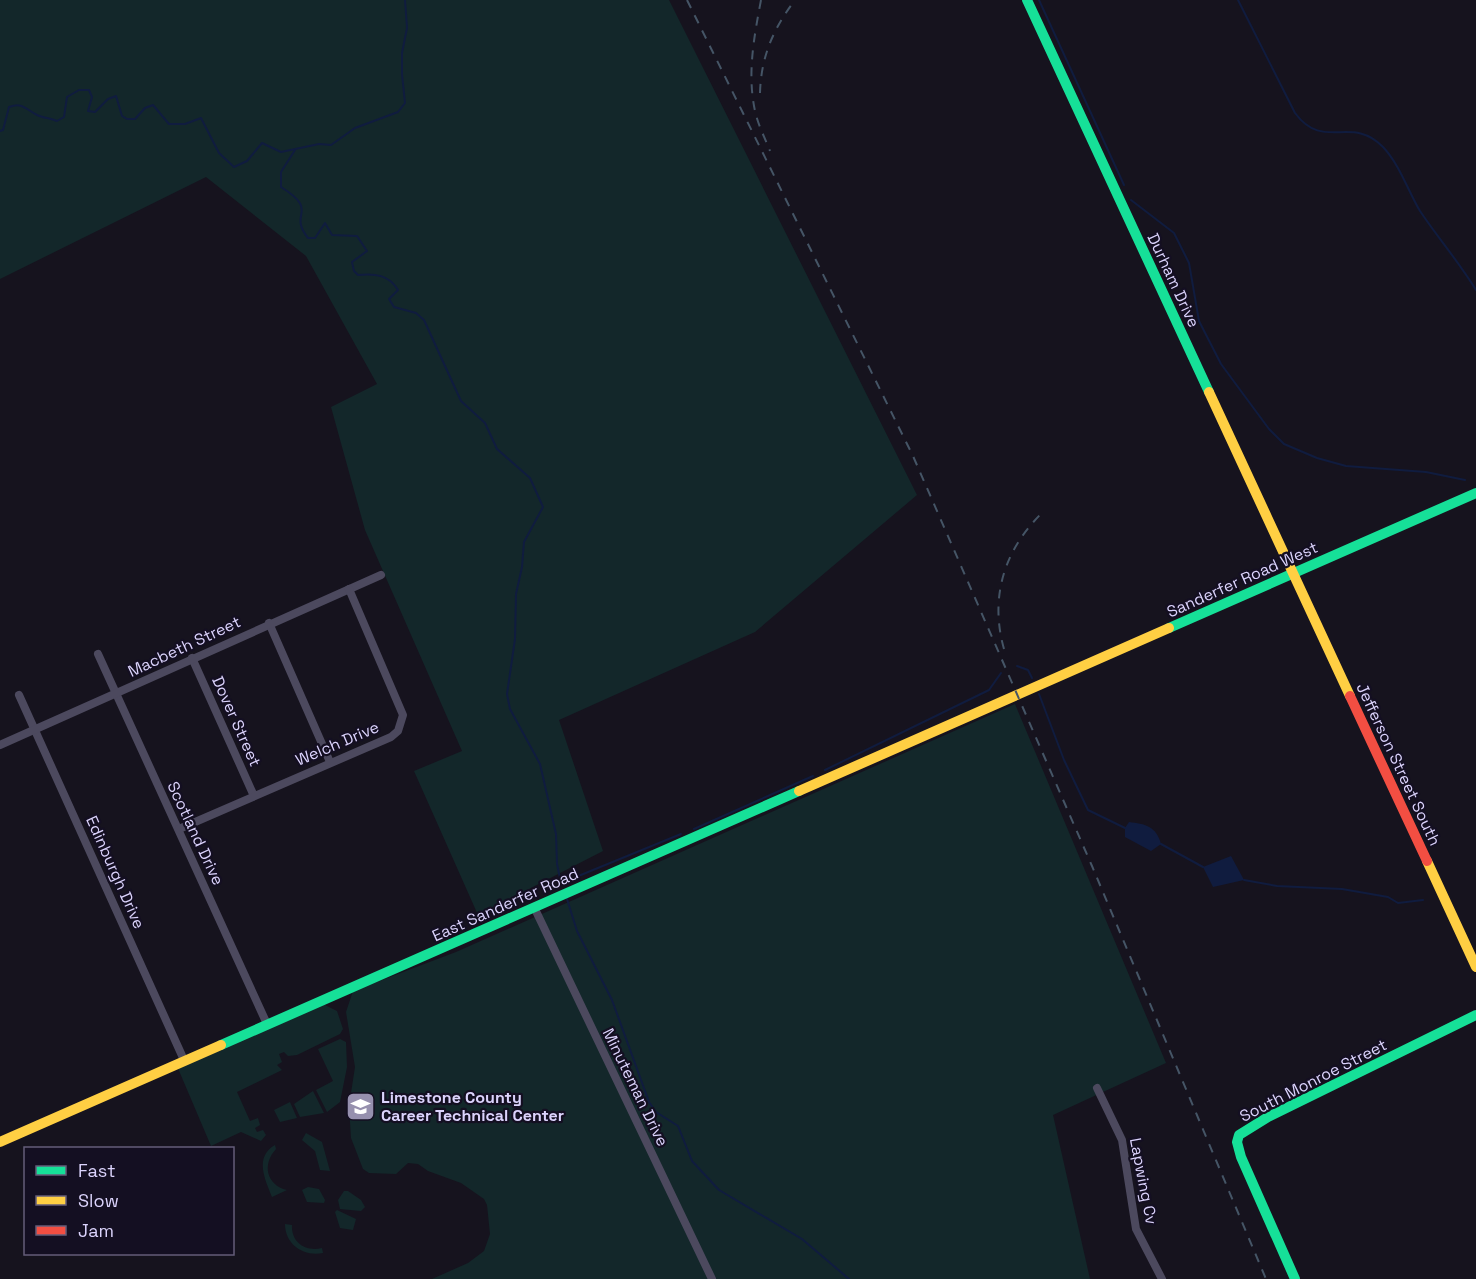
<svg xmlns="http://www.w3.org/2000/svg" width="1476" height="1279" font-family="'Space Grotesk',sans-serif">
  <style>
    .green { fill: #13272a }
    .water { fill: #101c3f }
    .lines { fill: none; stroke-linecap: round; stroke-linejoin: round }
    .stream { stroke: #101c3f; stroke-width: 2 }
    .street { stroke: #4c495e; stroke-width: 8 }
    .fast { stroke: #16e098; stroke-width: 10 }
    .slow { stroke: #ffcf43; stroke-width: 10 }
    .jam { stroke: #f24e42; stroke-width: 10 }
    .rail { stroke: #455566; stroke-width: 2; stroke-dasharray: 9 8; stroke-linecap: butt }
    .labels { text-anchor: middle; stroke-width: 4.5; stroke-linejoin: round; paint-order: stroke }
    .street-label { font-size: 16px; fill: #dbd3fc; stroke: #140f22 }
    .poi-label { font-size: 16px; font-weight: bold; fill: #dbd3fc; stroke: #140f22; text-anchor: start }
  </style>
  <rect width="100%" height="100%" fill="#16131e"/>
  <g class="green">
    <path d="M0,0H669L917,495L755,632L559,720L603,851L478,915L414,771L462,751L365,530L331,407L377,384L306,256L206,177L0,279Z"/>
    <path d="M1015,704L1166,1063L1053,1115L1090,1279H432L468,1263L484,1251L490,1234L487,1205L484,1199L461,1183L428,1171L418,1164L408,1163L396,1174L369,1173L363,1169L351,1138L349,1106L355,1067L346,1012L353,991L456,952Z"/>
    <path d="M323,1004L337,1011L343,1029L340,1034L297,1055L288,1056L284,1052L279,1054L282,1062L277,1065L282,1070L237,1092L250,1121L258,1118L260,1125L255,1128L257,1132L263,1130L266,1135L261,1141L241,1132L211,1146L177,1066Z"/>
    <path d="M340,1039L346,1042L347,1067L340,1102L327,1112L316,1090L333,1081L318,1049Z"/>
    <path d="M313,1091L324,1113L300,1117L294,1104Z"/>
    <path d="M290,1102L297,1118L280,1122L274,1110Z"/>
    <path d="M306,1133L322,1142L330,1171L320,1170L315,1151L302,1140Z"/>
    <path d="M275,1145L276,1149C262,1164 266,1185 287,1190L272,1197C265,1179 254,1157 275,1145Z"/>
    <path d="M308,1187L319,1189L325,1200L324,1203L307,1202L302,1190Z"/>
    <path d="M344,1191H348L361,1200L365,1207L361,1211L340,1209L338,1200Z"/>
    <path d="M337,1210L356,1219L353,1230L340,1228L335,1212Z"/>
    <path d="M285,1224L292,1225C291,1242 305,1252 322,1248L323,1253C303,1257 285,1244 285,1224Z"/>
  </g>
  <g class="water">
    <path d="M1129,822C1145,824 1156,826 1161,844L1151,851L1125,837V828Z"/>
    <path d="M1231,856L1244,880L1213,887L1203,867Z"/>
  </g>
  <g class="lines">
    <g class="stream">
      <path d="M1039,0L1124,185"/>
      <path d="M1238,0L1295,113C1324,152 1351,114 1383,147C1400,165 1408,191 1420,211C1438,238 1459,262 1476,290"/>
      <path d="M0,131L3,130L9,107C23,102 25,109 37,115C43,118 50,118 57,121L64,117L67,97L79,90H89L92,97L88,111L95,112L108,99L116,96L122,116L127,119H135L145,108L153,105L169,124H185L201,118L219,153L234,167L247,161L262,143L281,152L319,144L331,145L355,128L398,112L405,103L402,74V53L407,28L405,0"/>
      <path d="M295,150L281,172V187C321,212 287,212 308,238H315L325,223L332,235L357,236L367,251L352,262L354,271L358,275C375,273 389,275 398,290L389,299L394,307L416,313L424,320L461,401L485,423L497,449L530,478L543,507L524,542L522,567L516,594L515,639L507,694L510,709L540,764L556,834L557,864L561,883"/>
      <path d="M1131,200L1174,233L1189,263L1199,321L1221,364L1269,429L1284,444L1317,458L1346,466L1426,472L1465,480"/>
      <path d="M1017,666L1028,670L1032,678"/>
      <path d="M1039,694L1064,760L1088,810L1125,828"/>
      <path d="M825,770L989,690L1001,673"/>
      <path d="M694,829L813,776"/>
      <path d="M1161,844L1203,867"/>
      <path d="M559,879H571L681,834"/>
      <path d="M1244,880L1277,886L1342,889L1388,897L1398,903L1423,900"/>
      <path d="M567,899L577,931L612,1000L649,1102L656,1112L678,1126L692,1161L719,1190L802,1239L849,1279"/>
    </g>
    <g class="street">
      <path d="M269,623L330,762"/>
      <path d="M98,654L267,1024"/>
      <path d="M192,658L254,796"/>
      <path d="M19,695L184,1060"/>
      <path d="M0,745L381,575"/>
      <path d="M179,829L391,737L398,731L403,715L349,589"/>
      <path d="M534,907L712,1279"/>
      <path d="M1097,1088L1122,1140L1136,1229L1162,1279"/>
    </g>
    <g class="fast">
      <path d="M1027,0L1209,392"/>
      <path d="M1169,628L1476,493"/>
      <path d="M221,1045L799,791"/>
      <path d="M1295,1279L1241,1157L1237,1142L1239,1135L1268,1117L1476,1015"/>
    </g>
    <g class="slow">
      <path d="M1209,392L1350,696"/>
      <path d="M799,791L1169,628"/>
      <path d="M1427,861L1476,967"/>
      <path d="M0,1142L221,1045"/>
    </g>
    <path class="jam" d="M1350,696L1427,861"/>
    <g class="rail">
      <path d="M687,0L913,456L1092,866L1266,1279"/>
      <path d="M761,0C754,37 747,74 755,111C758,125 765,138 770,151"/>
      <path d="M760,93C761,57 773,29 795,0"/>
      <path d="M1004,649C989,596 1005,548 1044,511"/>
    </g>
  </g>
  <defs>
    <symbol id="school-square" viewBox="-11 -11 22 22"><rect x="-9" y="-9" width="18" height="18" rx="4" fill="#9690ae" stroke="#140f22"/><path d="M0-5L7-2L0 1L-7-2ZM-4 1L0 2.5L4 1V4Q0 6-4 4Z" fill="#fff"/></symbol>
  </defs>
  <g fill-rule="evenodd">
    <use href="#school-square" x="344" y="1090" width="33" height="33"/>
  </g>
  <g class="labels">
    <g class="street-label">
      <text transform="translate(1174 280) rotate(65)" y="6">Durham Drive</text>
      <text transform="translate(1242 579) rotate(-24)" y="6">Sanderfer Road West</text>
      <text transform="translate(184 646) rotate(-25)" y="6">Macbeth Street</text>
      <text transform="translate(237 721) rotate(66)" y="6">Dover Street</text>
      <text transform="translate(337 743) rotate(-23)" y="6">Welch Drive</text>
      <text transform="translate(1399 764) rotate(65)" y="6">Jefferson Street South</text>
      <text transform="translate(196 833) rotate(65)" y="6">Scotland Drive</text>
      <text transform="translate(116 872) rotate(66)" y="6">Edinburgh Drive</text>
      <text transform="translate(505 904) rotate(-24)" y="6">East Sanderfer Road</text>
      <text transform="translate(1313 1080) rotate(-27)" y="6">South Monroe Street</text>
      <text transform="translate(636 1087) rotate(64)" y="6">Minuteman Drive</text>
      <text transform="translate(1144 1181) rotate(79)" y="6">Lapwing Cv</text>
    </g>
    <g class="poi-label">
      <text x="381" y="1103">Limestone County<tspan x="381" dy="18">Career Technical Center</tspan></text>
    </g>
  </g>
  <rect x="24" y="1147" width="210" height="108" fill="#140f22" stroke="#645d79" stroke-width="1.5"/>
  <rect x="36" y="1166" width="30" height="9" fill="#16e098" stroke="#645d79" stroke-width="1.5"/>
  <text x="78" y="1177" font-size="18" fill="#dbd3fc">Fast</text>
  <rect x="36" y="1196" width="30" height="9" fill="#ffcf43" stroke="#645d79" stroke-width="1.5"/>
  <text x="78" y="1207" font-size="18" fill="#dbd3fc">Slow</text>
  <rect x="36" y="1226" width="30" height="9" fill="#f24e42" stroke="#645d79" stroke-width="1.5"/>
  <text x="78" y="1237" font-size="18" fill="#dbd3fc">Jam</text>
</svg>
